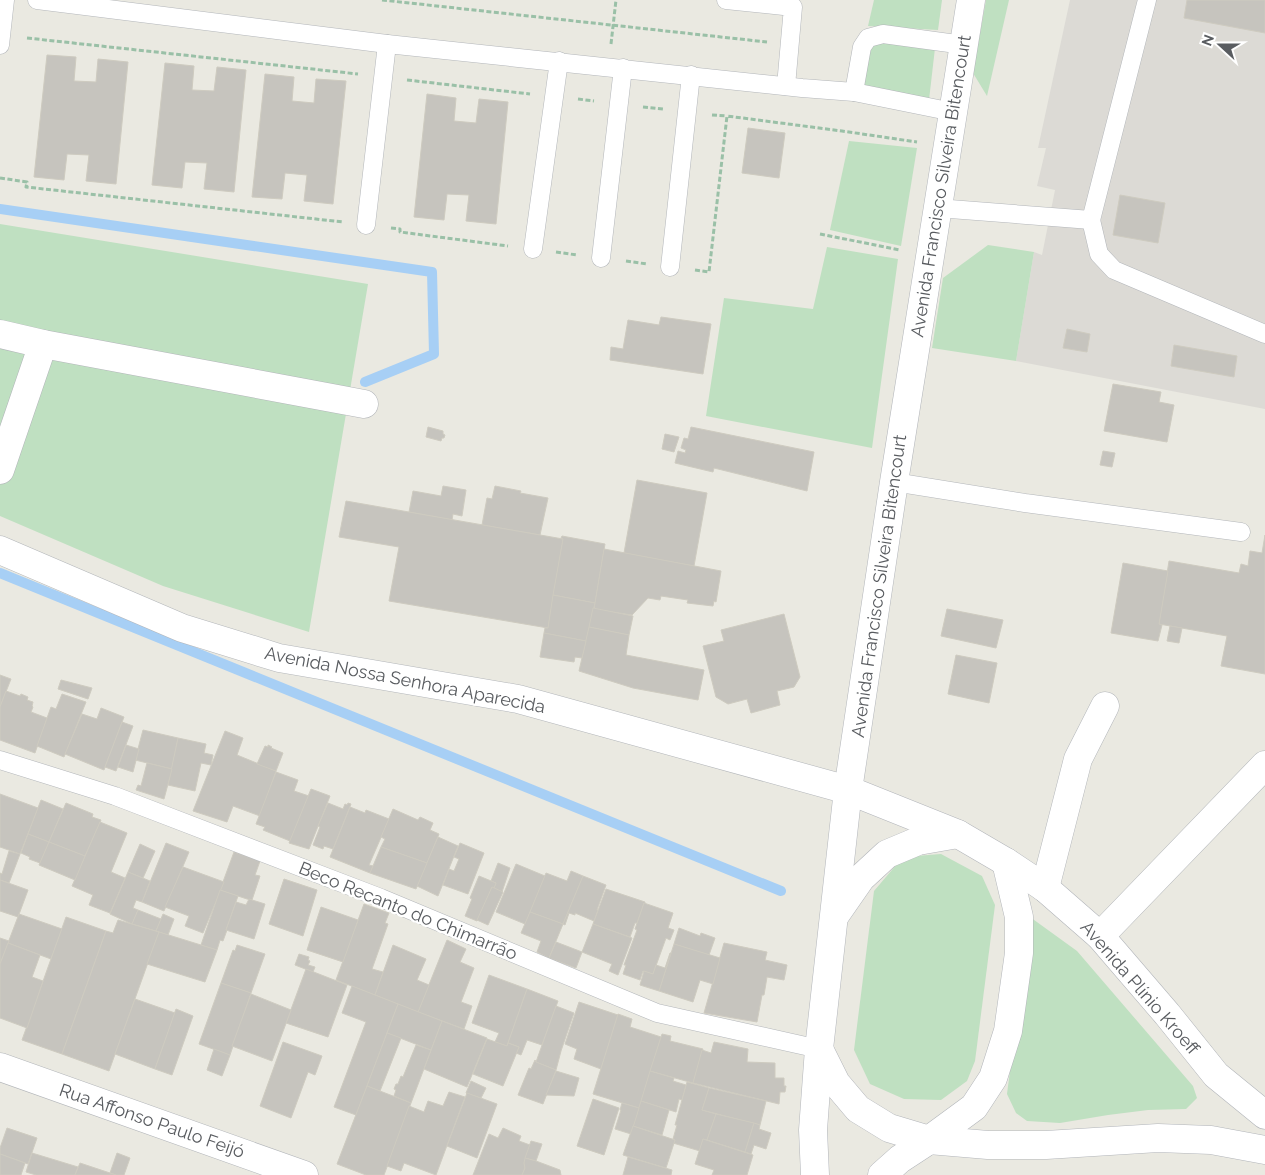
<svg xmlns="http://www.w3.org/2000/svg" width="1265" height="1175" font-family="Raleway,sans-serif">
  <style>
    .industrial { fill: #dcdad5 }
    .green { fill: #bfe0c1 }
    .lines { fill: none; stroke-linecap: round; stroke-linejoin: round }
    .stream { stroke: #a7cff5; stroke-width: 10 }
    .building { fill: #c6c4be; stroke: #cecbc0 }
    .lane-casing { stroke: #b3b6ba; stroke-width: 19 }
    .street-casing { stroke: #b3b6ba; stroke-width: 29 }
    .secondary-casing { stroke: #b2b5ba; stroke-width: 29 }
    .path { stroke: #9ac0a7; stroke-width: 3; stroke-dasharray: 5 2.5; stroke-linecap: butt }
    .lane { stroke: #fff; stroke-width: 18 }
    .street { stroke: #fff; stroke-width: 28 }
    .secondary { stroke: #fff; stroke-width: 28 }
    .labels { text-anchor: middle; stroke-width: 4.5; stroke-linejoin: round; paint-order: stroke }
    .street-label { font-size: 18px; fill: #595c60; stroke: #fff }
  </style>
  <rect width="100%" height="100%" fill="#eae9e1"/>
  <path class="industrial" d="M1070,0H1265V409L1016,361L1034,252L1042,255L1055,190L1037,186L1046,148H1038Z"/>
  <g class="green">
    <path d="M874,0H942L938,30L868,26Z"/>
    <path d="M986,0H1009L987,96L973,73Z"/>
    <path d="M884,40L935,48L929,100L861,86L870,45Z"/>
    <path d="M849,141L917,148L901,246L830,230Z"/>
    <path d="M0,224L368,284L309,632L163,586L0,516Z"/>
    <path d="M988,245L1034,252L1016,361L932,348L943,278Z"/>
    <path d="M827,247L898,259L872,448L706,416L724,298L813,309Z"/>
    <path d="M941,854L982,876L995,905L975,1061L967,1081L941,1100L904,1099L870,1084L854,1050L874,891L903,857Z"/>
    <path d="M1030,917L1077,951L1193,1086L1197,1098L1186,1109L1148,1110L1108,1115L1060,1123L1027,1121L1016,1113L1007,1094Z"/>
  </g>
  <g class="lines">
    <g class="stream">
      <path d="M0,209L432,272L434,354L365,382"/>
      <path d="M0,573L781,891"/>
    </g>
  </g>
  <g class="building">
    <path d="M1187,0H1265V33L1184,18Z"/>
    <path d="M47,55L76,57L74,81L96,82L98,59L128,62L116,184L86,181L89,155L67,154L64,180L34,177Z"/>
    <path d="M165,63L194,66L192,90L214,91L217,67L246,70L234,192L204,189L207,163L185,162L182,188L152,185Z"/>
    <path d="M265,74L294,77L292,101L314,103L316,79L346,81L333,204L304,201L307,175L285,173L282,199L252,197Z"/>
    <path d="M427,94L456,98L454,121L476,123L479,99L508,102L496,224L466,221L469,195L447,194L444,220L414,217Z"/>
    <path d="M748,128L785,133L779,178L742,173Z"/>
    <path d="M1120,195L1165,203L1158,243L1113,235Z"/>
    <path d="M661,317L711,324L703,374L610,360L611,347L623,349L628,320L659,325Z"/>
    <path d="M1067,329L1090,334L1087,352L1063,348Z"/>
    <path d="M1174,345L1237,356L1234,377L1171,366Z"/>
    <path d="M1113,384L1161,392L1159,402L1174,405L1167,442L1104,431Z"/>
    <path d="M428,427L443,431V434L445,435L444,438H442L441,441L426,437Z"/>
    <path d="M691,427L814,452L807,491L714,468L713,472L675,463L678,451L685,453L686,450L681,448L684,438L688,439Z"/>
    <path d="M665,434L679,437L674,452L662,449Z"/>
    <path d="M1103,451L1115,453L1112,467L1100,465Z"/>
    <path d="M637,480L707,493L694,566L624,553Z"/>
    <path d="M443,486L466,490L462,516L453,514L452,520L409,512L413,491L441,496Z"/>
    <path d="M495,486L521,491L520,493L548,498L540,535L482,525L487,498L492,499Z"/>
    <path d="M346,501L563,539L548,628L389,601L399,547L339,537Z"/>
    <path d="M1265,535V674L1221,666L1227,636L1159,624L1169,561L1239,573L1241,564L1248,566L1250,551L1262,553Z"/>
    <path d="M562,536L605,544L595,603L553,595L563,539L561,538Z"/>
    <path d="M604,549L721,571L716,602L714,601L713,606L687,603L688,600L661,596L660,600L648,598L632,615L594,609Z"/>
    <path d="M1123,563L1168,571L1159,624L1162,625L1158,641L1111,633Z"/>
    <path d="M553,595L595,603L586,641L544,633L545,628H548Z"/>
    <path d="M593,608L633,616L629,635L589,627Z"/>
    <path d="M947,609L1003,620L996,648L941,636Z"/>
    <path d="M784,614L800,677L794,687L777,691L780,705L751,713L747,699L728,704L716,697L703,646L724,641L721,630Z"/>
    <path d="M1170,626L1182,628L1179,643L1167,641Z"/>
    <path d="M589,627L629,635L626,655L704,670L698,700L633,688L579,671Z"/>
    <path d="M544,633L586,641L582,658L575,657L574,662L540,657Z"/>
    <path d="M956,655L997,663L989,703L948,694Z"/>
    <path d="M0,675L11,679L0,707Z"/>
    <path d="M61,680L92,688L88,699L58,689Z"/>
    <path d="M6,691L20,696L21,694L28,697L27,700L33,702L32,706L33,707L31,712L47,718L35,753L0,740V707Z"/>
    <path d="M62,694L86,702L64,757L37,746L51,707L56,709Z"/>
    <path d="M101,708L124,717L104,770L65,754L82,714L97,719Z"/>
    <path d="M122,722L133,726L116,771L105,767Z"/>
    <path d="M143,730L178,738L172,769L135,760Z"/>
    <path d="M225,731L243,738L237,755L276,771L260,816L233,806L227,822L193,811Z"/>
    <path d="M178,738L206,744L204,753L213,755L211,765L201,763L195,791L168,785Z"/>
    <path d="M126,745L139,749L133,772L118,767Z"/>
    <path d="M268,745L272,747L271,748L283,753L276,771L257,764L265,746L268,747Z"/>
    <path d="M147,763L172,769L164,799L136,790L138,785L141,786Z"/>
    <path d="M276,772L298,780L294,791L309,796L290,841L263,830L265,827L256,824Z"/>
    <path d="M311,789L330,796L309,849L289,843Z"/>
    <path d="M0,794L38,808L20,854L0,847Z"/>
    <path d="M41,800L63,809L49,842L28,834Z"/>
    <path d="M66,803L93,814L92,817L101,820L85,856L49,842Z"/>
    <path d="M328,803L343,809L345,804L347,805L348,803L351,804L333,849L324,846L323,849L313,845L320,827L318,826Z"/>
    <path d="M350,807L365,813L366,810L389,819L369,865L373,866L370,873L330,857Z"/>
    <path d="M393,809L418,820L420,817L433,823L430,830L439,834L427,863L381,847L385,839L381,837Z"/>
    <path d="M100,822L127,833L111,872L125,878L110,913L89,905L93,895L72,886Z"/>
    <path d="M28,834L49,842L40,863L29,859L30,857L21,853Z"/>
    <path d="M438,837L458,846L438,896L417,886Z"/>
    <path d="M49,842L85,856L75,880L39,865Z"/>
    <path d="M166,843L189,852L164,911L142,902Z"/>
    <path d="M460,843L484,853L468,894L443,885L449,869L454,871L459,859L454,857Z"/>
    <path d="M140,844L155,851L143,878L128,872Z"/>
    <path d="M381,847L427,863L416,889L370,873Z"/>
    <path d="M9,851L20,854L9,883L0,880V873L2,874Z"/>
    <path d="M234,852L260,861L255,875L260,876L252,900L247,899L220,890Z"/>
    <path d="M498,863L510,868L502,892L494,888L496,883L491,881Z"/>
    <path d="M516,864L545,876L525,924L496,912Z"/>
    <path d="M183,867L224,882L203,933L185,926L189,916L165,907Z"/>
    <path d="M571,871L583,876L563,924L530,912L546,873L567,881Z"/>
    <path d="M128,872L150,881L142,902L136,900L133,908L138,910L132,924L110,914Z"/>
    <path d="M479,876L496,883L494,888L492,887L477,921L465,916L472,899L470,898Z"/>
    <path d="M583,876L606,885L597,910H598L594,921L575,913V915L569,913L565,925L563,924Z"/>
    <path d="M284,879L317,890L303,936L269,924Z"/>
    <path d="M0,880L28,890L18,917L0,911Z"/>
    <path d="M492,887L503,892L488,925L477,920Z"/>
    <path d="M606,889L645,902V904L644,903L637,923H635L630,937L593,924Z"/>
    <path d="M220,890L238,896L226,930H227L223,941L220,940L217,950L201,945Z"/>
    <path d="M249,899L265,904L254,939L226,930L236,902L246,905Z"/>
    <path d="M644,903L673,913L668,928L674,930L670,940L666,938L653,974L643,971L640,980L623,974L626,965H624L637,930L635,929Z"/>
    <path d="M364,904L389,913L385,923L388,924L372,969L383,972L375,995L336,980Z"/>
    <path d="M321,907L358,920L343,962L307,950Z"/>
    <path d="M138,910L161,919L156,931L132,924Z"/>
    <path d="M530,912L563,924L549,958L537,952L541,941L521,933Z"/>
    <path d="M19,914L62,929L51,959L8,943Z"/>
    <path d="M163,914L174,919L168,935L156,931Z"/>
    <path d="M66,917L106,931L62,1054L22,1040Z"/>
    <path d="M118,920L159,932L109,1071L62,1054L106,931L113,933Z"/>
    <path d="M593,924L632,938L618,975L609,971L612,964L582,952Z"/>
    <path d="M679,928L700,936L701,933L715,938L709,955L674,944Z"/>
    <path d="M159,932L217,950L205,982L147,964Z"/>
    <path d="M0,938L9,941L0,964Z"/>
    <path d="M447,940L466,949L460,962L474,968L461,1002L472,1006L464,1029L418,1012Z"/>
    <path d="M556,942L582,952L576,968L549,958Z"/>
    <path d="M8,943L40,955L32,977L43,981L27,1028L0,1018V964Z"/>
    <path d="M724,943L767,952L765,960L787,965L784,980L767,977L764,995H762L757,1022L704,1013Z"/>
    <path d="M674,944L720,958L713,984L700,980L693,1002L659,991Z"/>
    <path d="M237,945L265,954L251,993L221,983L233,950L235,951Z"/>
    <path d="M393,945L426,959L417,980L429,985L418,1012L375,995Z"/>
    <path d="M670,953H671L659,991L640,985L644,971L653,974L656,965L665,968Z"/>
    <path d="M299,954L309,957L308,960L310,961L308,965L315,967L313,972L295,965Z"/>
    <path d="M306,969L347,985L328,1037L286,1023Z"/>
    <path d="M489,975L527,989L507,1046L495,1042L499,1033L472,1023Z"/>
    <path d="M221,983L251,993L230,1055L199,1044Z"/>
    <path d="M352,986L398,1004L356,1115L334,1107L366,1022L342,1013Z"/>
    <path d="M527,989L558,1001L542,1045L527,1040L521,1055L516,1053L519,1047L508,1043Z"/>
    <path d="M251,994L291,1010L272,1061L232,1046Z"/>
    <path d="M135,999L175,1013L155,1069L115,1054Z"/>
    <path d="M579,1002L618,1015L601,1069L574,1059L577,1049L565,1044Z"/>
    <path d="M398,1004L442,1021L431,1050L387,1033Z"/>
    <path d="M556,1006L574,1013L561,1051L556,1070L536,1062Z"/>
    <path d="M176,1009L193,1016L172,1075L155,1069Z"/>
    <path d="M618,1014L632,1019L630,1027L661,1037L639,1108L593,1094Z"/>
    <path d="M442,1021L487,1038L467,1087L424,1069Z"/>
    <path d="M387,1033L401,1038L380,1091L367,1086Z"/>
    <path d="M662,1034L671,1036L670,1041L703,1049L693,1083L650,1071Z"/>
    <path d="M487,1039L507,1046L508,1043L519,1047L503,1086L473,1074Z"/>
    <path d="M283,1042L322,1056L315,1075L308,1072L291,1118L260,1106Z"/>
    <path d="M714,1042L748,1049L747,1062L775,1063V1078H784V1086H786L785,1092H780L779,1104L693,1083L702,1050L711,1053Z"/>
    <path d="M416,1045L431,1050L411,1103L394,1096L396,1090L394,1089L396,1084H398L401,1076L403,1077Z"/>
    <path d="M214,1049L230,1055L222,1076L207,1070Z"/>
    <path d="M535,1060L536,1062L556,1070L543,1104L518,1095L529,1068L531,1069Z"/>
    <path d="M556,1071L579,1078L574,1096L546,1095Z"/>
    <path d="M650,1071L674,1078L673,1081L686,1085L682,1100L679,1099L676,1112L641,1101Z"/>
    <path d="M471,1081L486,1088L481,1098L466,1093Z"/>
    <path d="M687,1082L709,1088L702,1110L716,1114L707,1140L703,1139L700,1151L673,1143L675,1140L673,1139L677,1125H675Z"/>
    <path d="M367,1086L411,1103L384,1175H366L337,1164Z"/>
    <path d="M709,1088L766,1101L760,1125L702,1110Z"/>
    <path d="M449,1092L465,1097L436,1175L404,1163L401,1171L387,1166L409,1106L424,1112L428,1101L443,1106Z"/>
    <path d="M467,1093L497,1104L477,1158L447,1146Z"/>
    <path d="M593,1099L619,1108L604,1155L577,1146Z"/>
    <path d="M641,1101L669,1110L662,1135L633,1126Z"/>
    <path d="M622,1103L639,1108L631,1134L615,1129L621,1110H620Z"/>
    <path d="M716,1114L754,1123L745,1152L707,1140Z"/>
    <path d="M754,1123L760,1125L759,1129L771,1133L766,1149L754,1145L751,1154L745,1152Z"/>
    <path d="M633,1126L675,1140L666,1168L623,1155Z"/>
    <path d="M7,1128L37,1138L28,1164L0,1154V1148Z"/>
    <path d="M503,1128L521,1136L519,1141L530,1145L524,1163L525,1168L522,1175H473L489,1134L498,1138Z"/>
    <path d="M703,1139L753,1155L747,1175H712L714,1170L695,1164Z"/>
    <path d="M531,1141L542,1144L536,1161L525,1158Z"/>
    <path d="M32,1153L78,1167L75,1175H36L26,1172Z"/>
    <path d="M117,1153L130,1158L124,1175H116L110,1173Z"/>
    <path d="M0,1154L25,1163L21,1175H0Z"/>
    <path d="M628,1157L672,1170L671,1175H623Z"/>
    <path d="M525,1158L536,1161L560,1170L561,1175H522L525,1168L524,1163Z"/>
    <path d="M80,1163L116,1175H75Z"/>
  </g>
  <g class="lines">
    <defs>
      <g id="lane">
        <path d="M37,0L387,44L802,88L854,92L953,112"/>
        <path d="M726,0L793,7L786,86"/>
        <path d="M0,45L5,0"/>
        <path d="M854,92L862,47L868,38L883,34L964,45"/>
        <path d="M937,208L1091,220L1147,0"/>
        <path d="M1091,220L1099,254L1114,270L1265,334"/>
        <path d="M366,225L387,44"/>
        <path d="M533,249L559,61"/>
        <path d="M601,258L623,68"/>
        <path d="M670,267L691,75"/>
        <path d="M894,482L1025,503L1241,532"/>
        <path d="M0,760L115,796L381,898L657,1013L819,1049"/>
      </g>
      <g id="street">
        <path d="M0,334L43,344L364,404"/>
        <path d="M0,470L43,344"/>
        <path d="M0,550L182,628L279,658L518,699L848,790"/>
        <path d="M1045,888L1078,759L1105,706"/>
        <path d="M1100,936L1265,765"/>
        <path d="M0,1067L304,1175"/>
      </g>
      <g id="secondary">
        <path d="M848,790L958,834L1006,862L1045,888L1100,936L1167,1014L1216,1075L1265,1115"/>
        <path d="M836,914L861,878L887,854L918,841L958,834"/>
        <path d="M819,1049L836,1083L858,1109L889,1128L929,1140L988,1145H1046L1158,1138L1211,1140L1265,1150"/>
        <path d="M815,1175L813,1130L819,1049L848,790L894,482L971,0"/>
        <path d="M882,1175L900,1159L929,1140L974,1107L993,1078L1008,1031L1019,953V917L1006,862"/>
      </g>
    </defs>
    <use href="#lane" class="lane-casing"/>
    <use href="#street" class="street-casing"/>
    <use href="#secondary" class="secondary-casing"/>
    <g class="path">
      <path d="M382,0L767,42"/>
      <path d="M27,38L358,74"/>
      <path d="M611,44L616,0"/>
      <path d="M407,80L530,94"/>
      <path d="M578,99L594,101"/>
      <path d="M643,107L664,109"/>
      <path d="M712,115L727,116"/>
      <path d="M0,178L27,182L26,187L343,222"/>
      <path d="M391,228L400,229V232L508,246"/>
      <path d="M820,234L900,250"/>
      <path d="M556,252L577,255"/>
      <path d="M626,261L647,264"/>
      <path d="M695,270L709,272L727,116L842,131L917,142"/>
    </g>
    <use href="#lane" class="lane"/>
    <use href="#street" class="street"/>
    <use href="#secondary" class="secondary"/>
  </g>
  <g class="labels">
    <g class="street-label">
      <text transform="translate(941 186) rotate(-81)" y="6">Avenida Francisco Silveira Bitencourt</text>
      <text transform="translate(879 586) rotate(-82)" y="6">Avenida Francisco Silveira Bitencourt</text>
      <text transform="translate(405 680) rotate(11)" y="6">Avenida Nossa Senhora Aparecida</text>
      <text transform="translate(408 911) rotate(22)" y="6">Beco Recanto do Chimarrão</text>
      <text transform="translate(1140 988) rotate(49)" y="6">Avenida Plínio Kroeff</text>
      <text transform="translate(152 1121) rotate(19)" y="6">Rua Affonso Paulo Feijó</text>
    </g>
  </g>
  <g transform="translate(1220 45) rotate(291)" stroke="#ffffff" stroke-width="4" paint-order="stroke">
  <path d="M0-4L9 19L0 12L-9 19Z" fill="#595c60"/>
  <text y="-8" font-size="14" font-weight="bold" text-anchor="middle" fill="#595c60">N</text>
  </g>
</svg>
